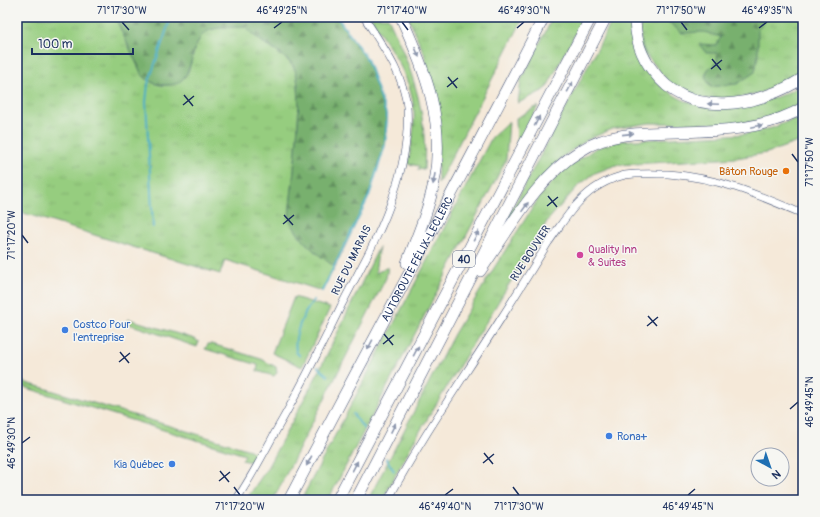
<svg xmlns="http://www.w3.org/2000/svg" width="820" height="517" font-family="Pangolin,sans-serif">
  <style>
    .grass { fill: url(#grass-tufts); stroke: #587e6e }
    .forest { fill: url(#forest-firs); stroke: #4a7066 }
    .green { fill: #96cd7f; stroke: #587e6e }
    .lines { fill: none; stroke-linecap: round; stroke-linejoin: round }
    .stream { stroke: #47aec7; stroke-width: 2 }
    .minor-casing { stroke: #3c4b70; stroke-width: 8 }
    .highway-casing { stroke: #3c4b70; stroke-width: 12 }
    .minor { stroke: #fff; stroke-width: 7 }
    .highway { stroke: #fff; stroke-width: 11 }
    .oneway { fill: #8d97ae }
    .ticks { fill: none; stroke: #1b2f5e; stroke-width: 1.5 }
    .food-dot { fill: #e8710a; stroke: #f6f6f2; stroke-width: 1.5 }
    .hotel-dot { fill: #d1479c; stroke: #f6f6f2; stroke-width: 1.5 }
    .shop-dot { fill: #3f7fe0; stroke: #f6f6f2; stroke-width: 1.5 }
    .labels { text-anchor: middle; stroke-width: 3; stroke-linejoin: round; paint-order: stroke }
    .shield { fill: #f6f6f2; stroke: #5d6b8a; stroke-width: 1 }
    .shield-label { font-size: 10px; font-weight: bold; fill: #1b2f5e }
    .food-label { font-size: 11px; fill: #c56008; stroke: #f6f6f2; text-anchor: end }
    .hotel-label { font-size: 11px; fill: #b23c85; stroke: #f6f6f2; text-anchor: start }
    .street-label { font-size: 11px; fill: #1b2f5e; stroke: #f6f6f2 }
    .shop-label { font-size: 11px; fill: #366cbe; stroke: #f6f6f2; text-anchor: start }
    .neatline { fill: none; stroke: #1b2f5e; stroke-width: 1.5 }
    .ticks-label { font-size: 10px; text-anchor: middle; fill: #1b2f5e }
  </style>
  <defs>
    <pattern id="grass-tufts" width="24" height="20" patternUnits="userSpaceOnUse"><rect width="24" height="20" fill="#96cd7f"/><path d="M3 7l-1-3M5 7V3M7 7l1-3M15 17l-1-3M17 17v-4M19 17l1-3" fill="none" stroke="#81b070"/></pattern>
    <pattern id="forest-firs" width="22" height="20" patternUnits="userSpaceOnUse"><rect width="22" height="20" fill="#78b06e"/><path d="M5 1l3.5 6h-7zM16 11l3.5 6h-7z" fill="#62905e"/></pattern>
  </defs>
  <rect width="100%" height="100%" fill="#f6f6f2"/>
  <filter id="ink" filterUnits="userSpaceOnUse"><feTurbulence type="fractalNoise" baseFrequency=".025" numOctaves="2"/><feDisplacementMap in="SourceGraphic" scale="8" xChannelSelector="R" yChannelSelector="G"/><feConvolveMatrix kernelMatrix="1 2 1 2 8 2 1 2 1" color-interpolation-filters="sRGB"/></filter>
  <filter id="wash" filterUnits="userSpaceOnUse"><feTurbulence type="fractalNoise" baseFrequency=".012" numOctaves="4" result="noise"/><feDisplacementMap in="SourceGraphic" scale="16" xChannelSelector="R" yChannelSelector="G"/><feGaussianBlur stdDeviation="0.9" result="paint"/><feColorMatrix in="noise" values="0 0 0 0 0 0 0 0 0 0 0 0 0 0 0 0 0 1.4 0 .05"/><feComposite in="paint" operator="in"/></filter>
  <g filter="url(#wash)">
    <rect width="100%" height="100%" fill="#f5e9d9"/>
    <g class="grass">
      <path d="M17,17H115L142,75C153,86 167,89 180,80C183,78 186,76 187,74C194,60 192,42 206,32C215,26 234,28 245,27C251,33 257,38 264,43C273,50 285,56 293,66C307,86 291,189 289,218C300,242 314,251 335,267L322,291L225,260L220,274L17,211Z"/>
      <path d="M370,17H388C412,70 428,110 424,169L418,170L419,166L408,164C411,147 415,129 414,112C412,76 388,46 370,17Z"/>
      <path d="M408,17H524L438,184L437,105L424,53Z"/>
      <path d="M553,17H584L546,89L518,103L521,80Z"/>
      <path d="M614,17H632C639,36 646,63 656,80C658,84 664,87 667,90C704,120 766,107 803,84V102L788,111L753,122L720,124L650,123L612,129L587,140L562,157L496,239Z"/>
      <path d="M640,17H803V72C774,94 714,110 681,91C669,84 662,76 655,65C651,61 646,56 644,50C640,41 640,27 640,17Z"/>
      <path d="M538,106L517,147L516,118Z"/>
      <path d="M803,115V140L767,153L736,158L616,165L595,173L578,186L548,220L414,441L382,500H368L454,334L494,268L542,193L564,170L596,148L619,141L745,134L772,128Z"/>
      <path d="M509,122L506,160L328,500H301L492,137Z"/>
      <path d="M379,247L376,266V273L388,267L386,278L273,500H246L266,470L317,375Z"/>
      <path d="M129,319L195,339L199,342L197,347L126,323Z"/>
      <path d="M208,344H212L261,359L276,367L277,373L274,376L257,371L258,365L205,349Z"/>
      <path d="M17,380L250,450L256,454L251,462L242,460L245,455L17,385Z"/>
    </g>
    <g class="forest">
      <path d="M115,17H337L367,59L387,117L385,145L369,196L335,267C314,251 300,242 289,218C291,189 307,86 293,66C286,56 273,50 264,43C257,38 251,33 245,27C234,28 215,26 206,32C187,46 196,86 167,85C157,85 149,82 142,75Z"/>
      <path d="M664,17H768L758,29V56L755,72L737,84L710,87L705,76L708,69L717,62V53H706L699,44L716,45L721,37L704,32L682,33L666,20Z"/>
    </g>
    <path class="green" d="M294,297L330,308L302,367L272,353Z"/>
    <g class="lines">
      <g class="stream">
        <path d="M153,227L146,102L148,84L171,17"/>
        <path d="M322,291L369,196L385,145L387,117L367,59L337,17"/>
        <path d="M300,356L296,352C293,334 303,314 314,300"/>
        <path d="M318,367L328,376"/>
        <path d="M353,414L364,429"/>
        <path d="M386,458L394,471"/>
      </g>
    </g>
  </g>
  <g filter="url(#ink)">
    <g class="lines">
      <defs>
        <g id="minor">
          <path d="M236,500C251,478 264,453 277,429C300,389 321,347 341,306C359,270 381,234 393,196C403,167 409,137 407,107C404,74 381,44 364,17"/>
          <path d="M388,500C421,438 462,380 500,320C516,295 532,269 548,243C558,229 567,214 579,202C591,189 608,179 625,175C639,173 654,174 668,174C720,178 756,194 803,214"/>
        </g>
        <g id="highway">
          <path d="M401,17C425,70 446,122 434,182C429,209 417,237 407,263"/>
          <path d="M635,17C635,37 640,55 653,71C689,120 758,107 803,78"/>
          <path d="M480,271C509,230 537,177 580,151C610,132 643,133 677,132C720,131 764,130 803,108"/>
          <path id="s1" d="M289,500C373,339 461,179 544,17"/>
          <path d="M337,500L591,17"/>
          <path d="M356,500L606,17"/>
        </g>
      </defs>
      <use href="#minor" class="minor-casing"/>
      <use href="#highway" class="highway-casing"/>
      <use href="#minor" class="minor"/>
      <use href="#highway" class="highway"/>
    </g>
    <defs><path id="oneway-solid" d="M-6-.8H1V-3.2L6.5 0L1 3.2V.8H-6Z"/></defs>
    <g class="oneway">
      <use href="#oneway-solid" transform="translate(417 52) rotate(67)"/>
      <use href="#oneway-solid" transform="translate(570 87) rotate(-62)"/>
      <use href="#oneway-solid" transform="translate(713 104) rotate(-177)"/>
      <use href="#oneway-solid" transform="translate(537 121) rotate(-63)"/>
      <use href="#oneway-solid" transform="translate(757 126) rotate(-12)"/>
      <use href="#oneway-solid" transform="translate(628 134) rotate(-6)"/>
      <use href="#oneway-solid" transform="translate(434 179) rotate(100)"/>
      <use href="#oneway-solid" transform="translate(525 207) rotate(-55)"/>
      <use href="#oneway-solid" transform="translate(476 236) rotate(-62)"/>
      <use href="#oneway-solid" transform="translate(370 345) rotate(118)"/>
      <use href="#oneway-solid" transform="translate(416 351) rotate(-62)"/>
      <use href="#oneway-solid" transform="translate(393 428) rotate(-63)"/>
      <use href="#oneway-solid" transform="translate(309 461) rotate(118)"/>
      <use href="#oneway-solid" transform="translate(355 466) rotate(-62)"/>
    </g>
  </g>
  <path class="ticks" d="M122,22L129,30M402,22L408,30M681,22L687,30M274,28L282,22M517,28L524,22M759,28L767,22M712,59L721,70M711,69L722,60M448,77L457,88M447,87L458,78M184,95L193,106M183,105L194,96M792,154L798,162M548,196L557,207M547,206L558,197M284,215L293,225M283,224L294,215M22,235L28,243M648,316L657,326M647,326L658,317M384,334L393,345M383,344L394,335M120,352L129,363M119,362L130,353M790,409L798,402M22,443L30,437M484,453L493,464M483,463L494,454M220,471L229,482M219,481L230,472M234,487L240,495M513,487L519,495M445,495L453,489M688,495L695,489"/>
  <circle class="food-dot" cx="786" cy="171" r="4"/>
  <circle class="hotel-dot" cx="580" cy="255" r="4"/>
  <g class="shop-dot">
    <circle cx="65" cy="330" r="4"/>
    <circle cx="609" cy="436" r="4"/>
    <circle cx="172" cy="464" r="4"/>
  </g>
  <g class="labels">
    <rect class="shield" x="453" y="251" width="22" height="16" rx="3"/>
    <g class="shield-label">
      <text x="464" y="263">40</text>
    </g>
    <g class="food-label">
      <text x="778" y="175">Bâton Rouge</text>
    </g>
    <g class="hotel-label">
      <text x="588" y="253">Quality Inn<tspan x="588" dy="13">&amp; Suites</tspan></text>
    </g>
    <g class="street-label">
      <text transform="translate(530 253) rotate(-57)" y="4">RUE BOUVIER</text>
      <text dy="4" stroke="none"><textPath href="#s1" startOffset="273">AUTOROUTE FÉLIX-LECLERC</textPath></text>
      <text transform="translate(351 260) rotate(-64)" y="4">RUE DU MARAIS</text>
    </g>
    <g class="shop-label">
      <text x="73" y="328">Costco Pour<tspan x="73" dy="13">l'entreprise</tspan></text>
      <text x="617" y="440">Rona+</text>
      <text x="164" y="468" text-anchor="end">Kia Québec</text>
    </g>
  </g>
  <rect width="820" height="517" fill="none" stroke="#f6f6f2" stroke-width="44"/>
  <g transform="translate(770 467) rotate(140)"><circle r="19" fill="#f6f6f2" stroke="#9ea6b7"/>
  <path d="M0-3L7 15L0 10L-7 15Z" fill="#1f6fb2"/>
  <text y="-6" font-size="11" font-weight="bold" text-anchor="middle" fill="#1b2f5e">N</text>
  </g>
  <path d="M32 48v6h101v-6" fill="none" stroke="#1b2f5e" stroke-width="2"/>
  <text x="38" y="48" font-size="12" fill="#1b2f5e" stroke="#f6f6f2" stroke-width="3" paint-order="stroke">100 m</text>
  <rect x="22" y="22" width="776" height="473" class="neatline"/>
  <g class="ticks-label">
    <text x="122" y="14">71°17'30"W</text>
    <text x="282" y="14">46°49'25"N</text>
    <text x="402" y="14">71°17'40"W</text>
    <text x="524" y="14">46°49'30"N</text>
    <text x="681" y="14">71°17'50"W</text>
    <text x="767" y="14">46°49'35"N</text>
    <text transform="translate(809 162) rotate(-90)" y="4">71°17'50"W</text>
    <text transform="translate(11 235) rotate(-90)" y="4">71°17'20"W</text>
    <text transform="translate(809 402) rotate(-90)" y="4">46°49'45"N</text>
    <text transform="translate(11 443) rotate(-90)" y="4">46°49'30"N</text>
    <text x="240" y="510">71°17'20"W</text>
    <text x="445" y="510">46°49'40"N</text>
    <text x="519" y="510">71°17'30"W</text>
    <text x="688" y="510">46°49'45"N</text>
  </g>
</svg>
